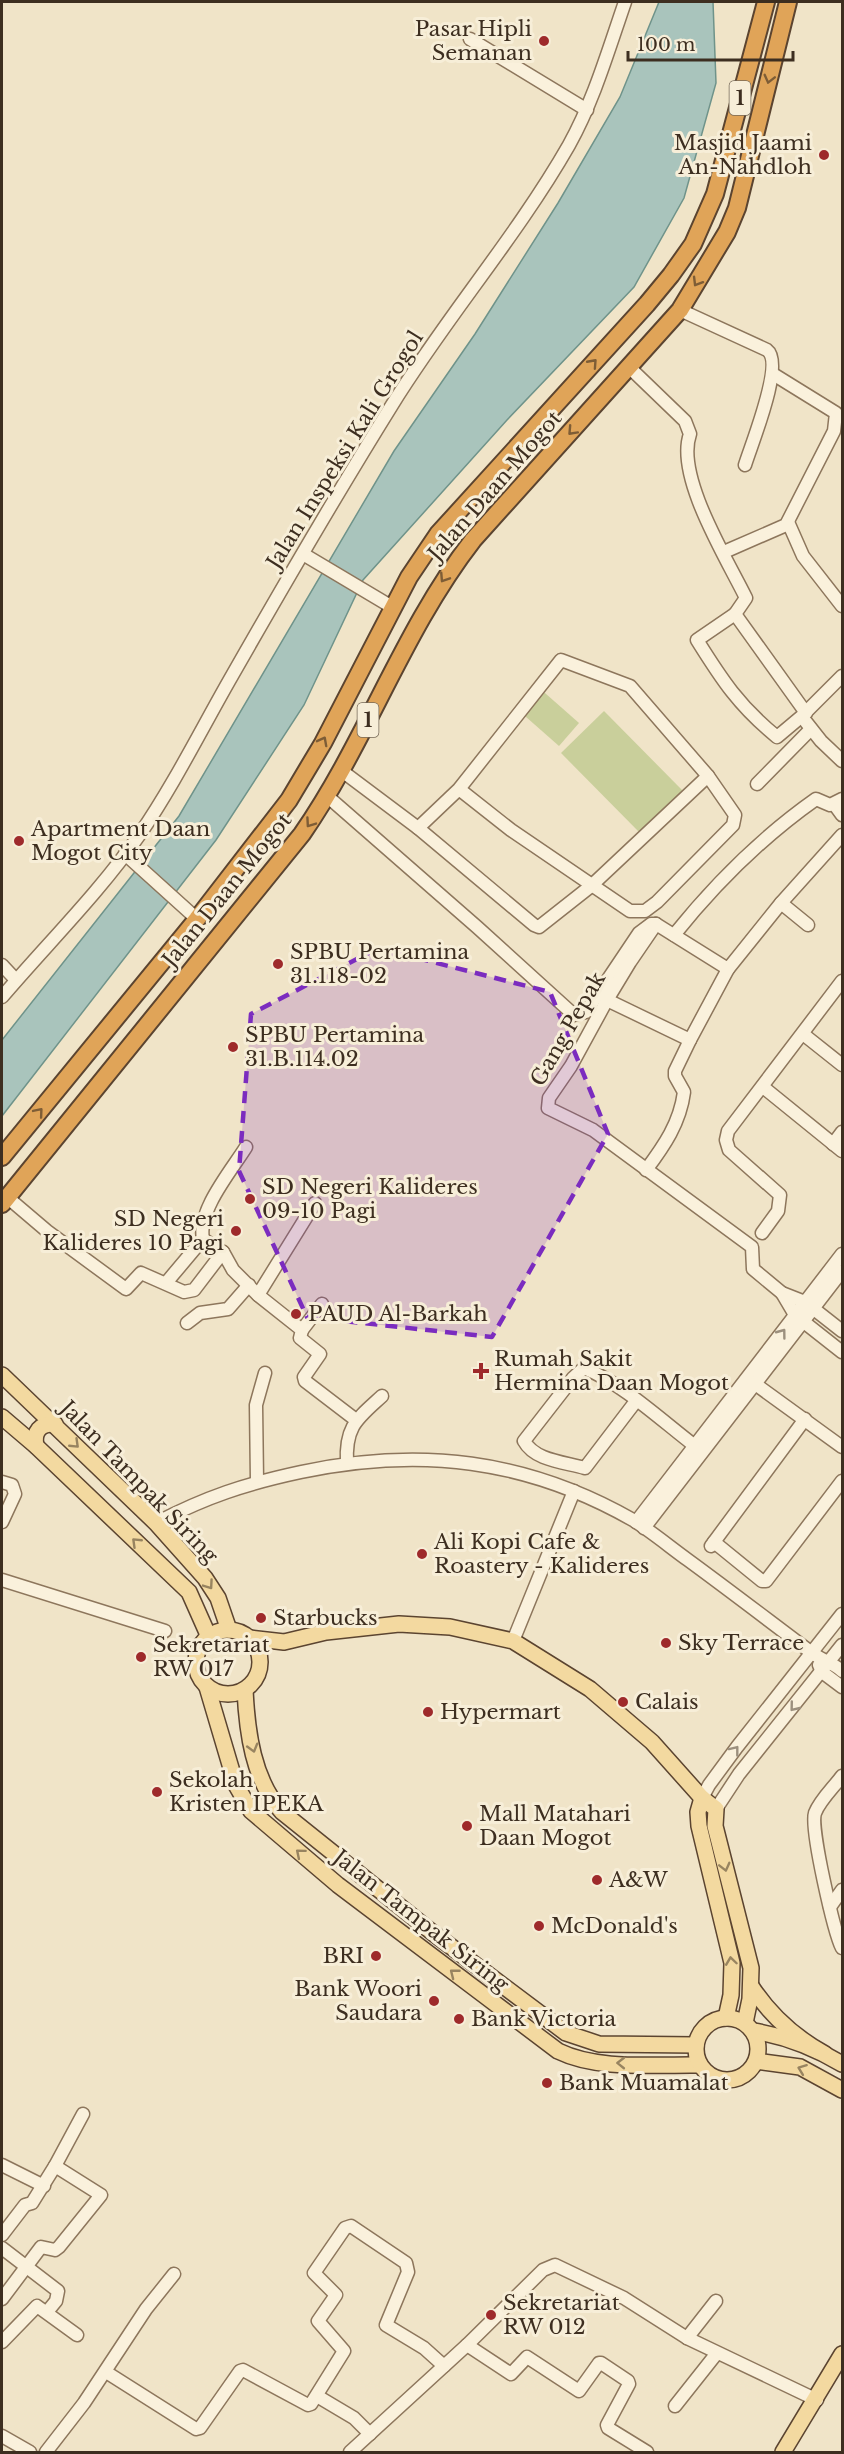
<svg xmlns="http://www.w3.org/2000/svg" width="844" height="2454" font-family="'Libre Baskerville',serif">
  <style>
    .green { fill: #c9cf9b }
    .water { fill: #a9c4bc; stroke: #6f938a; stroke-width: 1.5 }
    .lines { fill: none; stroke-linecap: round; stroke-linejoin: round }
    .minor-casing { stroke: #8d765c; stroke-width: 15 }
    .major-casing { stroke: #5b4430; stroke-width: 18 }
    .highway-casing { stroke: #5b4430; stroke-width: 20 }
    .minor { stroke: #faf1dc; stroke-width: 12 }
    .major { stroke: #f3d9a0; stroke-width: 15 }
    .highway { stroke: #e0a458; stroke-width: 16 }
    .oneway { stroke: #7e5d36 }
    .oneway2 { stroke: #9c907e }
    .oneway3 { stroke: #988460 }
    .marked { fill: #7b2cbf; fill-opacity: 0.2; stroke: #7b2cbf; stroke-width: 4.5; stroke-dasharray: 12 8; stroke-linejoin: round }
    .poi-dot { fill: #9e2a2b; stroke: #f7eed8; stroke-width: 2 }
    .labels { text-anchor: middle; stroke-width: 6; stroke-linejoin: round; paint-order: stroke }
    .shield { fill: #f7eed8; stroke: #756857; stroke-width: 1.5 }
    .shield-label { font-size: 20px; font-weight: bold; fill: #3d2e20 }
    .poi-label { font-size: 21px; fill: #3d2e20; stroke: #f7eed8; text-anchor: start }
    .street-label { font-size: 21px; fill: #3d2e20; stroke: #f7eed8 }
  </style>
  <rect width="100%" height="100%" fill="#f0e4c8"/>
  <g class="green">
    <path d="M537,686L579,723L559,746L517,709Z"/>
    <path d="M604,711L684,792L641,834L561,753Z"/>
  </g>
  <path class="water" d="M659,2H713L716,83L684,198L634,287L507,420L363,580L304,705L216,840L2,1116V1040L179,816L394,451L475,334L558,203L620,97Z"/>
  <g class="lines">
    <defs>
      <g id="minor">
        <path d="M470,39L587,110"/>
        <path d="M680,310L767,350C785,363 751,445 745,465"/>
        <path d="M630,368L685,421L690,434C675,476 727,559 746,598L735,614L806,713"/>
        <path d="M788,522L803,556L842,606"/>
        <path d="M724,552L786,525L834,431L836,413L773,374"/>
        <path d="M303,554L392,607"/>
        <path d="M735,614L697,640C722,680 739,706 777,737L802,716L842,676"/>
        <path d="M806,722L821,741L842,761"/>
        <path d="M342,771L418,828L459,789L511,830L630,911H645L657,902L733,825L735,815L708,776L630,686L561,660L459,789"/>
        <path d="M757,784L811,729"/>
        <path d="M327,796L477,927L574,1015L586,1012L639,933L651,924H655"/>
        <path d="M834,804L842,815"/>
        <path d="M418,828L534,925L539,927L591,886L708,776"/>
        <path d="M125,854L197,919"/>
        <path d="M781,903L808,925"/>
        <path d="M656,924L630,962L607,1000L571,1066L549,1098L548,1108L593,1130L752,1247L753,1269L782,1293L805,1302L842,1331"/>
        <path d="M656,924L728,969L781,903L842,835"/>
        <path d="M674,935C715,884 762,837 816,799L830,805L842,799"/>
        <path d="M2,965L16,980"/>
        <path d="M2,997C48,943 99,893 140,834C173,786 200,732 229,681C282,588 336,495 392,405C447,316 517,236 569,145C594,100 608,51 625,2"/>
        <path d="M607,1000L690,1040L728,969"/>
        <path d="M803,1034L842,1065"/>
        <path d="M763,1087L842,1151"/>
        <path d="M833,1144L842,1132"/>
        <path d="M646,1170C664,1146 680,1123 684,1092L675,1076V1071L690,1040"/>
        <path d="M7,1197L47,1231L126,1289L141,1273L184,1292L194,1290L223,1252"/>
        <path d="M762,1233L778,1211L780,1195L729,1150L726,1140L728,1131L842,981"/>
        <path d="M203,1239C197,1211 231,1171 246,1147"/>
        <path d="M166,1283L203,1239L223,1252L233,1270L258,1295L302,1330L300,1338L320,1354L304,1377L305,1381L356,1420"/>
        <path d="M782,1293L795,1315L842,1352"/>
        <path d="M258,1295L315,1203"/>
        <path d="M187,1323L200,1313L228,1309L249,1285"/>
        <path d="M302,1330L322,1304"/>
        <path d="M751,1381L842,1447"/>
        <path d="M636,1401L585,1468C565,1462 535,1461 524,1441L573,1378L584,1368C623,1384 661,1420 695,1446"/>
        <path d="M347,1463C345,1426 357,1419 382,1396"/>
        <path d="M257,1481L256,1405L265,1373"/>
        <path d="M2,1482L12,1485L15,1494L2,1522"/>
        <path d="M636,1522L842,1254"/>
        <path d="M156,1523C206,1497 245,1484 301,1472C420,1447 526,1459 633,1520C652,1532 670,1547 688,1560C729,1590 768,1620 808,1650C818,1659 832,1662 842,1671"/>
        <path d="M644,1528L842,1271"/>
        <path d="M714,1542L762,1581H766L842,1481"/>
        <path d="M711,1546L805,1419"/>
        <path d="M2,1580L165,1631"/>
        <path d="M513,1641L574,1491"/>
        <path d="M819,1665L822,1672L842,1687"/>
        <path d="M842,1776C834,1787 820,1800 815,1813C810,1828 834,1932 842,1948"/>
        <path d="M702,1798L709,1785L737,1747L842,1614"/>
        <path d="M716,1809L739,1774L842,1645"/>
        <path d="M830,1907L842,1890"/>
        <path d="M2,2165L44,2186"/>
        <path d="M2,2235L25,2205L32,2203L55,2166"/>
        <path d="M2,2248L58,2291L56,2301L47,2312"/>
        <path d="M2,2299L41,2247L55,2250L59,2247L101,2195L55,2166L83,2114"/>
        <path d="M687,2338L716,2301"/>
        <path d="M2,2342L37,2306L77,2335"/>
        <path d="M467,2345L511,2374L527,2357L579,2391L599,2363H601L628,2381L629,2384L607,2425L608,2428L647,2452"/>
        <path d="M106,2372L196,2429L200,2428L240,2371L243,2370L308,2405L311,2404L344,2351L318,2321L336,2295L314,2273L345,2228L351,2226L406,2263L408,2272L386,2325L424,2348L444,2366"/>
        <path d="M317,2396L354,2418L370,2434"/>
        <path d="M675,2406L717,2353"/>
        <path d="M2,2436L30,2452"/>
        <path d="M46,2452L84,2403L146,2309L174,2274"/>
        <path d="M350,2452L467,2345L543,2270L555,2265L624,2298L687,2338L817,2400"/>
      </g>
      <g id="major">
        <path d="M2,1375L156,1523L205,1578L218,1598L229,1630"/>
        <path d="M2,1417L36,1446L189,1592L209,1637"/>
        <path d="M36,1446C33,1432 40,1423 55,1424"/>
        <circle cx="228" cy="1662" r="32"/>
        <path d="M250,1638L284,1642L326,1632L399,1624L450,1627L513,1641L590,1689L652,1742L702,1798L716,1809L715,1826L751,1968L750,1999L745,2023"/>
        <path d="M207,1687L236,1785L251,1811L338,1885L558,2051C599,2071 655,2064 700,2065"/>
        <path d="M245,1690C247,1732 253,1780 282,1812L433,1933L566,2033L599,2044L696,2045"/>
        <path d="M702,1798L698,1812L699,1826L732,1963L731,1995L726,2018"/>
        <path d="M751,1986C770,2015 794,2037 825,2054"/>
        <circle cx="727" cy="2049" r="31"/>
        <path d="M753,2031C785,2036 815,2048 842,2064"/>
        <path d="M756,2061L800,2067L842,2090"/>
        <path d="M783,2452L842,2354"/>
      </g>
      <g id="highway">
        <path d="M2,1157L197,919L289,800L323,743L409,577L438,534L647,304L671,275L693,244L715,194L766,2"/>
        <path d="M2,1204L302,834C367,740 403,630 473,540L680,310L727,232L737,208L788,2"/>
      </g>
    </defs>
    <use href="#minor" class="minor-casing"/>
    <use href="#major" class="major-casing"/>
    <use href="#highway" class="highway-casing"/>
    <use href="#minor" class="minor"/>
    <use href="#major" class="major"/>
    <use href="#highway" class="highway"/>
  </g>
  <defs><path id="oneway-chevron" d="M-2-3.5L2.5 0L-2 3.5" fill="none" stroke-width="1.6" stroke-linecap="round" stroke-linejoin="round" transform="scale(1.5)"/></defs>
  <g class="oneway">
    <use href="#oneway-chevron" transform="translate(769 79) rotate(104)"/>
    <use href="#oneway-chevron" transform="translate(697 282) rotate(121)"/>
    <use href="#oneway-chevron" transform="translate(593 363) rotate(-48)"/>
    <use href="#oneway-chevron" transform="translate(572 431) rotate(133)"/>
    <use href="#oneway-chevron" transform="translate(444 578) rotate(123)"/>
    <use href="#oneway-chevron" transform="translate(323 741) rotate(-62)"/>
    <use href="#oneway-chevron" transform="translate(310 823) rotate(125)"/>
    <use href="#oneway-chevron" transform="translate(39 1112) rotate(-50)"/>
  </g>
  <g class="oneway2">
    <use href="#oneway-chevron" transform="translate(782 1333) rotate(-53)"/>
    <use href="#oneway-chevron" transform="translate(794 1707) rotate(129)"/>
    <use href="#oneway-chevron" transform="translate(735 1750) rotate(-52)"/>
  </g>
  <g class="oneway3">
    <use href="#oneway-chevron" transform="translate(75 1444) rotate(44)"/>
    <use href="#oneway-chevron" transform="translate(136 1542) rotate(-136)"/>
    <use href="#oneway-chevron" transform="translate(209 1585) rotate(55)"/>
    <use href="#oneway-chevron" transform="translate(253 1748) rotate(74)"/>
    <use href="#oneway-chevron" transform="translate(300 1853) rotate(-140)"/>
    <use href="#oneway-chevron" transform="translate(725 1867) rotate(76)"/>
    <use href="#oneway-chevron" transform="translate(731 1961) rotate(-98)"/>
    <use href="#oneway-chevron" transform="translate(454 1973) rotate(-142)"/>
    <use href="#oneway-chevron" transform="translate(621 2063) rotate(-179)"/>
    <use href="#oneway-chevron" transform="translate(802 2069) rotate(-159)"/>
  </g>
  <path class="marked" d="M378,948L550,992L608,1134L492,1337L307,1317L239,1171L251,1014Z"/>
  <g class="poi-dot">
    <circle cx="544" cy="41" r="6"/>
    <circle cx="824" cy="155" r="6"/>
    <circle cx="19" cy="841" r="6"/>
    <circle cx="278" cy="964" r="6"/>
    <circle cx="233" cy="1047" r="6"/>
    <circle cx="250" cy="1199" r="6"/>
    <circle cx="236" cy="1231" r="6"/>
    <circle cx="296" cy="1314" r="6"/>
    <path d="M478 1362h6v6h6v6h-6v6h-6v-6h-6v-6h6z"/>
    <circle cx="422" cy="1554" r="6"/>
    <circle cx="261" cy="1618" r="6"/>
    <circle cx="666" cy="1643" r="6"/>
    <circle cx="141" cy="1657" r="6"/>
    <circle cx="623" cy="1702" r="6"/>
    <circle cx="428" cy="1712" r="6"/>
    <circle cx="157" cy="1792" r="6"/>
    <circle cx="467" cy="1826" r="6"/>
    <circle cx="597" cy="1880" r="6"/>
    <circle cx="539" cy="1926" r="6"/>
    <circle cx="376" cy="1956" r="6"/>
    <circle cx="434" cy="2001" r="6"/>
    <circle cx="459" cy="2019" r="6"/>
    <circle cx="547" cy="2083" r="6"/>
    <circle cx="491" cy="2315" r="6"/>
  </g>
  <g class="labels">
    <g class="shield">
      <rect x="729.5" y="81" width="21" height="34" rx="4.5"/>
      <rect x="357.5" y="703" width="21" height="34" rx="4.5"/>
    </g>
    <g class="shield-label">
      <text x="740" y="105">1</text>
      <text x="368" y="727">1</text>
    </g>
    <g class="poi-label">
      <text x="532" y="36" text-anchor="end">Pasar Hipli<tspan x="532" dy="24">Semanan</tspan></text>
      <text x="812" y="150" text-anchor="end">Masjid Jaami<tspan x="812" dy="24">An-Nahdloh</tspan></text>
      <text x="31" y="836">Apartment Daan<tspan x="31" dy="24">Mogot City</tspan></text>
      <text x="290" y="959">SPBU Pertamina<tspan x="290" dy="24">31.118-02</tspan></text>
      <text x="245" y="1042">SPBU Pertamina<tspan x="245" dy="24">31.B.114.02</tspan></text>
      <text x="262" y="1194">SD Negeri Kalideres<tspan x="262" dy="24">09-10 Pagi</tspan></text>
      <text x="224" y="1226" text-anchor="end">SD Negeri<tspan x="224" dy="24">Kalideres 10 Pagi</tspan></text>
      <text x="308" y="1321">PAUD Al-Barkah</text>
      <text x="494" y="1366">Rumah Sakit<tspan x="494" dy="24">Hermina Daan Mogot</tspan></text>
      <text x="434" y="1549">Ali Kopi Cafe &amp;<tspan x="434" dy="24">Roastery - Kalideres</tspan></text>
      <text x="273" y="1625">Starbucks</text>
      <text x="678" y="1650">Sky Terrace</text>
      <text x="153" y="1652">Sekretariat<tspan x="153" dy="24">RW 017</tspan></text>
      <text x="635" y="1709">Calais</text>
      <text x="440" y="1719">Hypermart</text>
      <text x="169" y="1787">Sekolah<tspan x="169" dy="24">Kristen IPEKA</tspan></text>
      <text x="479" y="1821">Mall Matahari<tspan x="479" dy="24">Daan Mogot</tspan></text>
      <text x="609" y="1887">A&amp;W</text>
      <text x="551" y="1933">McDonald's</text>
      <text x="364" y="1963" text-anchor="end">BRI</text>
      <text x="422" y="1996" text-anchor="end">Bank Woori<tspan x="422" dy="24">Saudara</tspan></text>
      <text x="471" y="2026">Bank Victoria</text>
      <text x="559" y="2090">Bank Muamalat</text>
      <text x="503" y="2310">Sekretariat<tspan x="503" dy="24">RW 012</tspan></text>
    </g>
    <g class="street-label">
      <text transform="translate(345 450) rotate(-58)" y="7">Jalan Inspeksi Kali Grogol</text>
      <text transform="translate(495 486) rotate(-49)" y="7">Jalan Daan Mogot</text>
      <text transform="translate(227 890) rotate(-51)" y="7">Jalan Daan Mogot</text>
      <text transform="translate(568 1029) rotate(-60)" y="7">Gang Pepak</text>
      <text transform="translate(139 1482) rotate(46)" y="7">Jalan Tampak Siring</text>
      <text transform="translate(421 1921) rotate(38)" y="7">Jalan Tampak Siring</text>
    </g>
  </g>
  <rect width="844" height="2454" fill="none" stroke="#3d2e20" stroke-width="6"/>
  <path d="M628 51v9h165v-9" fill="none" stroke="#3d2e20" stroke-width="3"/>
  <text x="637" y="51" font-size="18" fill="#3d2e20" stroke="#f7eed8" stroke-width="4.5" paint-order="stroke">100 m</text>
</svg>
